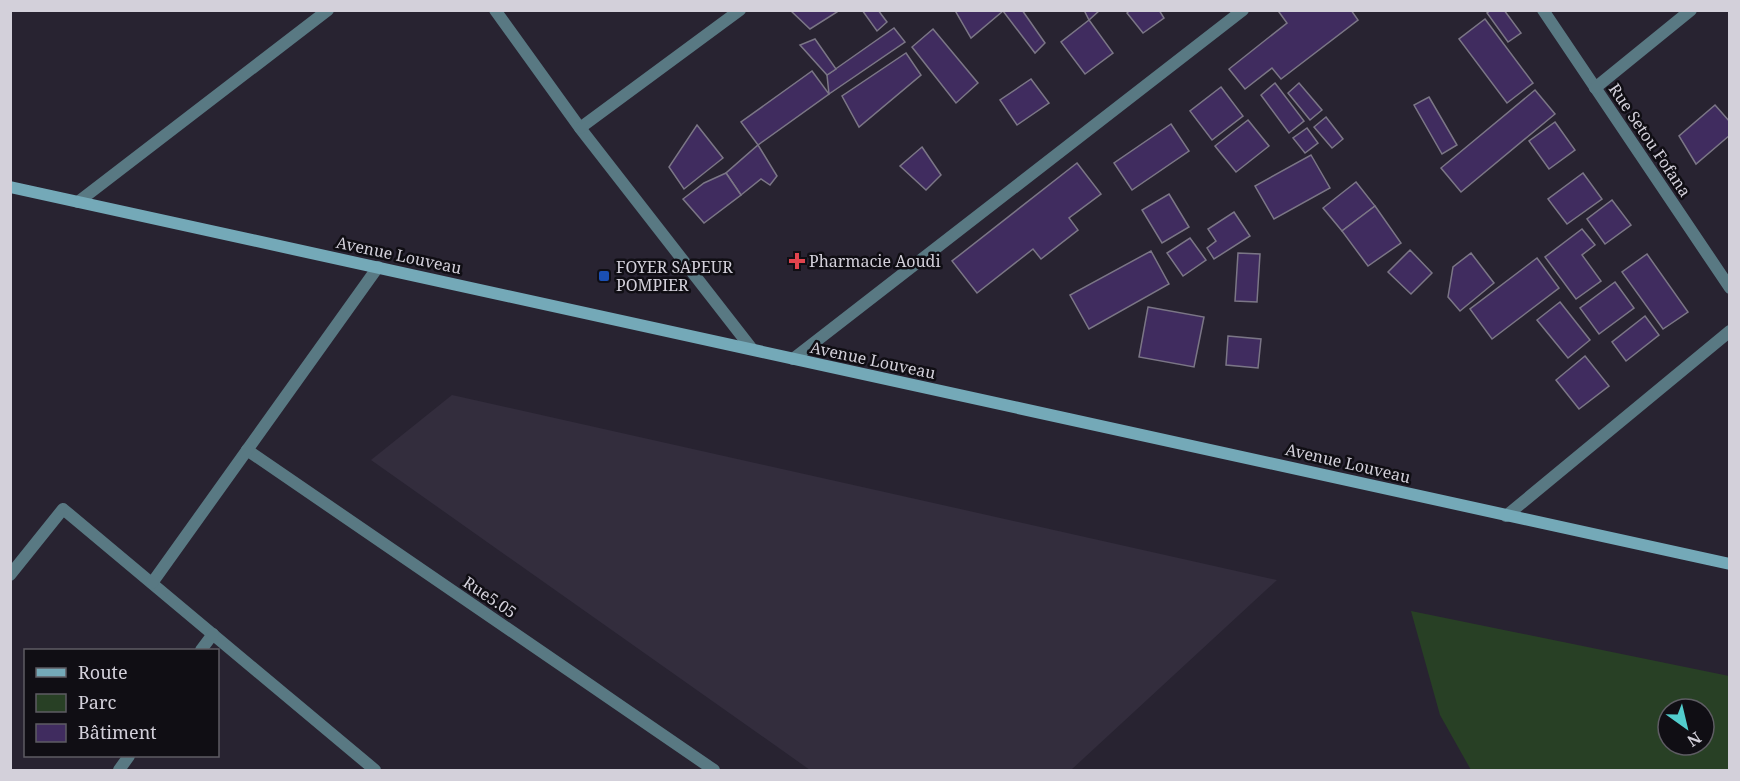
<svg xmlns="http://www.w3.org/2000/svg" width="1740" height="781" font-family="'Noto Serif',serif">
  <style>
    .commercial { fill: #332d3d }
    .green { fill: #284025; fill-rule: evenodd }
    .building { fill: #402c5f; stroke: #7b7686; stroke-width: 1.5 }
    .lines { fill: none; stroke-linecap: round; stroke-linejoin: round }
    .street { stroke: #597983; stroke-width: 12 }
    .secondary { stroke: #74a9b8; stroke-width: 12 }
    .health-dot { fill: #e0444e; stroke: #100e14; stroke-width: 2 }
    .transit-dot { fill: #1a4fb4; stroke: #100e14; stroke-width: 2 }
    .labels { text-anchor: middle; stroke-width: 5; stroke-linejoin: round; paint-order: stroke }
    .street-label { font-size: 16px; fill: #d3d0da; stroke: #100e14 }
    .poi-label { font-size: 16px; fill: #d3d0da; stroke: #100e14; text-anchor: start }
  </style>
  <rect width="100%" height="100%" fill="#282331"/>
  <path class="commercial" d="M452,395L1277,580L1071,770H810L371,460Z"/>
  <path class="green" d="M1411,611L1729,676V770H1471L1440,715ZM1668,709H1704V745H1668Z"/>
  <g class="building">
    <path d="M790,10H836L837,12L810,29Z"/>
    <path d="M862,10H878L887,22L877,31Z"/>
    <path d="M958,10H1002L1003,11L971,38L956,12Z"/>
    <path d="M1022,10L1045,43L1035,53L1003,11Z"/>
    <path d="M1084,10H1100L1089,20Z"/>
    <path d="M1130,10H1159L1164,18L1143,33L1127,13Z"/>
    <path d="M1281,10H1351L1358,20L1281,79L1272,68L1245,89L1229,69L1287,23L1279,12Z"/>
    <path d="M1491,10H1504L1521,33L1508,42L1487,13Z"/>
    <path d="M1485,19L1533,83L1507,103L1459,39Z"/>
    <path d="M1089,20L1113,53L1085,74L1061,42Z"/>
    <path d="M894,28L905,42L829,94L827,75Z"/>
    <path d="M933,29L978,83L956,103L912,47Z"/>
    <path d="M815,39L836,69L827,75L800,45Z"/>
    <path d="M906,53L921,75L859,127L842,96Z"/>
    <path d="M812,71L829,94L758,145L741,122Z"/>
    <path d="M1031,79L1049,103L1017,125L1000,100Z"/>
    <path d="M1275,83L1304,121L1289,133L1261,95Z"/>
    <path d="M1299,83L1322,110L1310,120L1288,93Z"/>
    <path d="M1221,87L1243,116L1212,140L1190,111Z"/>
    <path d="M1535,90L1555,114L1461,192L1441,168Z"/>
    <path d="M1429,97L1457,145L1442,154L1414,105Z"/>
    <path d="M1715,105L1730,122V135L1696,164L1679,136Z"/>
    <path d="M1326,117L1343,139L1332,148L1314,127Z"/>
    <path d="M1248,120L1269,146L1236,172L1215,146Z"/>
    <path d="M1555,122L1575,150L1549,169L1529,141Z"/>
    <path d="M1171,124L1189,151L1132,190L1114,163Z"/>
    <path d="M697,125L723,158L684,189L669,167Z"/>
    <path d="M1307,128L1318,143L1305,153L1293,138Z"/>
    <path d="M758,145L777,176L770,185L761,179L741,195L726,173Z"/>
    <path d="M922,147L941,175L926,190L900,166Z"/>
    <path d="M1311,155L1330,188L1274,219L1255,186Z"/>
    <path d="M1077,163L1101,194L1069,218L1078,230L1041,259L1033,249L977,293L952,261Z"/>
    <path d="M726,173L741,195L704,223L683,199L704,183Z"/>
    <path d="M1583,173L1602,199L1567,224L1548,199Z"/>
    <path d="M1356,182L1375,206L1342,231L1323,208Z"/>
    <path d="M1169,194L1189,227L1162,243L1142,210Z"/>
    <path d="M1612,200L1631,225L1605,244L1587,219Z"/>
    <path d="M1375,206L1401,243L1368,266L1342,231Z"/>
    <path d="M1234,212L1250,236L1214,259L1207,248L1216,241L1208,229Z"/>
    <path d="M1582,229L1595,245L1582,255L1601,281L1576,299L1545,257Z"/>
    <path d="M1190,238L1206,260L1183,276L1167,253Z"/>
    <path d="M1410,250L1432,273L1411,294L1388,272Z"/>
    <path d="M1151,251L1169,284L1089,329L1070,295Z"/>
    <path d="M1238,253L1260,254L1257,302L1235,301Z"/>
    <path d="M1471,253L1494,283L1460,311L1448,297L1453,267Z"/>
    <path d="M1647,254L1688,312L1663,329L1622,272Z"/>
    <path d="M1537,258L1559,288L1492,339L1470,309Z"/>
    <path d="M1615,282L1634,308L1599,334L1580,308Z"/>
    <path d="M1560,302L1590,340L1568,358L1537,320Z"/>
    <path d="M1148,307L1204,317L1194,367L1139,357Z"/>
    <path d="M1645,316L1659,335L1626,361L1612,342Z"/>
    <path d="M1228,336L1261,339L1258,368L1226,365Z"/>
    <path d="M1585,356L1609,386L1579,409L1556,380Z"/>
  </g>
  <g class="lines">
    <g class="street">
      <path d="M495,10L580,128L752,349"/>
      <path d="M1543,10L1730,288"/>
      <path d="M1595,88L1691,10"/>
      <path d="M580,128L740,10"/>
      <path d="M78,202L328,10"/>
      <path d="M793,359L1243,10"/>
      <path d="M247,450L714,770"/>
      <path d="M1506,516L1730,331"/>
      <path d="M10,575L63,509L375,770"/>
      <path d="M152,583L378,267"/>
      <path d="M201,650L213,634"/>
      <path d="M119,770L129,756"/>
    </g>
    <path class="secondary" d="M10,187L1730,564"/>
  </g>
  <path class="health-dot" d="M794 252h6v6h6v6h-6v6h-6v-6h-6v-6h6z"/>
  <rect class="transit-dot" x="598" y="270" width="12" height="12" rx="3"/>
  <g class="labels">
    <g class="street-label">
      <text transform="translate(1650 140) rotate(56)" y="6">Rue Setou Fofana</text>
      <text transform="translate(399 255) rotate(12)" y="6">Avenue Louveau</text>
      <text transform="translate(873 360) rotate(12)" y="6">Avenue Louveau</text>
      <text transform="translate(1348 463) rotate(13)" y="6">Avenue Louveau</text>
      <text transform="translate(490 597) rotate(34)" y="6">Rue5.05</text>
    </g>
    <g class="poi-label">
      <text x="809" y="267">Pharmacie Aoudi</text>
      <text x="616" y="273">FOYER SAPEUR<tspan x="616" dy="18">POMPIER</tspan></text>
    </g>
  </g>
  <rect width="1740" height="781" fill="none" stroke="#d3d0da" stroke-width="24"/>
  <rect x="24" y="649" width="195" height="108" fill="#100e14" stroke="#5e5c63" stroke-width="1.5"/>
  <rect x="36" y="668" width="30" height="9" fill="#74a9b8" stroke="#5e5c63" stroke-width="1.5"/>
  <text x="78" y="679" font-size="18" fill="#d3d0da">Route</text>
  <rect x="36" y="694" width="30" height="18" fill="#284025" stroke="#5e5c63" stroke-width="1.5"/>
  <text x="78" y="709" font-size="18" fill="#d3d0da">Parc</text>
  <rect x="36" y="724" width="30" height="18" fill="#402c5f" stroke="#5e5c63" stroke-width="1.5"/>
  <text x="78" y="739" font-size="18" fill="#d3d0da">Bâtiment</text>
  <g transform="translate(1686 727) rotate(146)"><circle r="28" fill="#100e14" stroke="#5e5c63" stroke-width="1.5"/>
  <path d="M0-4.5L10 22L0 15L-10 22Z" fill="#52cdcd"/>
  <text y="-9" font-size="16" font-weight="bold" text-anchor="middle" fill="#d3d0da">N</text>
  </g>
</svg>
